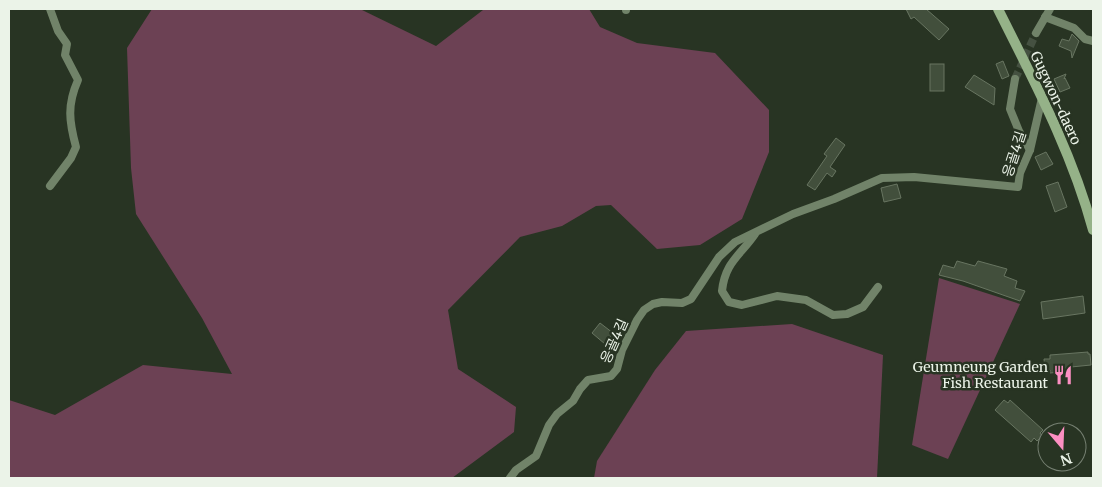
<svg xmlns="http://www.w3.org/2000/svg" width="1102" height="487" font-family="Merriweather,'Noto Sans KR',serif">
  <style>
    .green { fill: #6c4154 }
    .building { fill: #424f3c; stroke: #687561 }
    .lines { fill: none; stroke-linecap: round; stroke-linejoin: round }
    .street-tunnel { stroke: #455141; stroke-width: 8; stroke-dasharray: 8 4; stroke-linecap: butt }
    .street { stroke: #718369; stroke-width: 8 }
    .secondary { stroke: #95b288; stroke-width: 10 }
    .labels { text-anchor: middle; stroke-width: 5; stroke-linejoin: round; paint-order: stroke }
    .street-label { font-size: 14px; fill: #ebf3e8; stroke: #283423 }
    .poi-label { font-size: 14px; fill: #ebf3e8; stroke: #283423; text-anchor: end }
  </style>
  <rect width="100%" height="100%" fill="#283423"/>
  <g class="green">
    <path d="M152,9H360L436,46L483,10L492,9H589L600,27L637,43L715,53L769,110V152L742,219L700,245L657,249L611,205L596,206L562,226L520,237L448,310L458,369L516,407L514,432L452,478H9V400L55,415L143,365L232,374L202,318L136,214L131,168L127,48Z"/>
    <path d="M939,278L1020,304L948,459L912,445Z"/>
    <path d="M792,324L883,355L877,478H594L597,461L655,370L686,331Z"/>
  </g>
  <g class="building">
    <path d="M906,9H926L949,29L939,40L914,17L911,19Z"/>
    <path d="M1072,34L1079,41L1072,58L1071,51L1059,46L1062,39L1069,41Z"/>
    <path d="M1003,61L1009,76L1002,79L996,64Z"/>
    <rect x="930" y="64" width="14" height="27"/>
    <path d="M1066,74L1064,79L1065,78L1070,88L1060,92L1054,79Z"/>
    <path d="M974,75L995,88L994,105L965,87Z"/>
    <path d="M836,138L845,145L830,167L836,171L832,177L827,173L815,190L807,185L827,156L824,154Z"/>
    <path d="M1046,152L1053,164L1041,170L1035,157Z"/>
    <path d="M1058,182L1067,207L1055,212L1046,186Z"/>
    <path d="M897,184L901,198L884,202L881,188Z"/>
    <path d="M957,261L975,266L978,261L1007,269L1004,276L1017,281L1015,288L1025,291L1020,301L963,281L939,275L943,265L954,268Z"/>
    <path d="M1083,296L1085,313L1043,319L1041,302Z"/>
    <path d="M600,323L613,333L605,344L592,333Z"/>
    <path d="M1088,352V354H1090L1091,365L1071,367V371L1050,373V370H1045L1044,359H1050V355Z"/>
    <path d="M1004,400L1008,403L1010,400L1043,430L1040,433L1042,436L1037,441L1034,438L1031,442L995,410Z"/>
  </g>
  <g class="lines">
    <path class="street-tunnel" d="M1015,79L1036,33"/>
    <g class="street">
      <path d="M50,9L58,31L67,44L65,55L78,80C67,105 69,121 76,147L71,158L50,186"/>
      <path d="M626,10V9"/>
      <path d="M1045,17L1074,28L1085,39L1093,41"/>
      <path d="M1036,33L1050,9"/>
      <path d="M1015,79L1010,109L1019,131L1030,150"/>
      <path d="M755,234C740,256 725,262 722,291L729,302L742,305L777,296L806,300L833,315L847,314L863,307L878,287"/>
      <path d="M510,478L516,470L536,456L549,425L557,414L573,401L580,389L588,380L611,376L617,369L622,350L637,320L644,310L653,304L662,302L682,303L691,299L719,257L735,242L793,214L834,199L882,178L914,177L1018,187L1020,173L1030,150L1042,98"/>
    </g>
    <path class="secondary" d="M998,9C1034,81 1072,152 1093,230"/>
  </g>
  <defs>
    <symbol id="restaurant-bare" viewBox="-9 -9 18 18"><path d="M-5-6h1v4h1v-4h1v4h1v-4h1v5L-1.5 .5V6h-2V.5L-5-1ZM5-6V6H3V1.5H1.5Q1.5-4 5-6Z" fill="#fc8fc2" stroke="#283423" stroke-width="2.5" paint-order="stroke"/></symbol>
  </defs>
  <g fill-rule="evenodd">
    <use href="#restaurant-bare" x="1049" y="361" width="28" height="28"/>
  </g>
  <g class="labels">
    <g class="street-label">
      <text transform="translate(1056 98) rotate(65)" y="5">Gugwon-daero</text>
      <text transform="translate(1014 154) rotate(-72)" y="5">응골4길</text>
      <text transform="translate(614 341) rotate(-66)" y="5">응골4길</text>
    </g>
    <g class="poi-label">
      <text x="1048" y="372">Geumneung Garden<tspan x="1048" dy="16">Fish Restaurant</tspan></text>
    </g>
  </g>
  <rect width="1102" height="487" fill="none" stroke="#ebf3e8" stroke-width="20"/>
  <g transform="translate(1062 447) rotate(161)"><circle r="24" fill="#283423" stroke="#768072"/>
  <path d="M0-4L9 19L0 12L-9 19Z" fill="#fc8fc2"/>
  <text y="-8" font-size="14" font-weight="bold" text-anchor="middle" fill="#ebf3e8">N</text>
  </g>
</svg>
